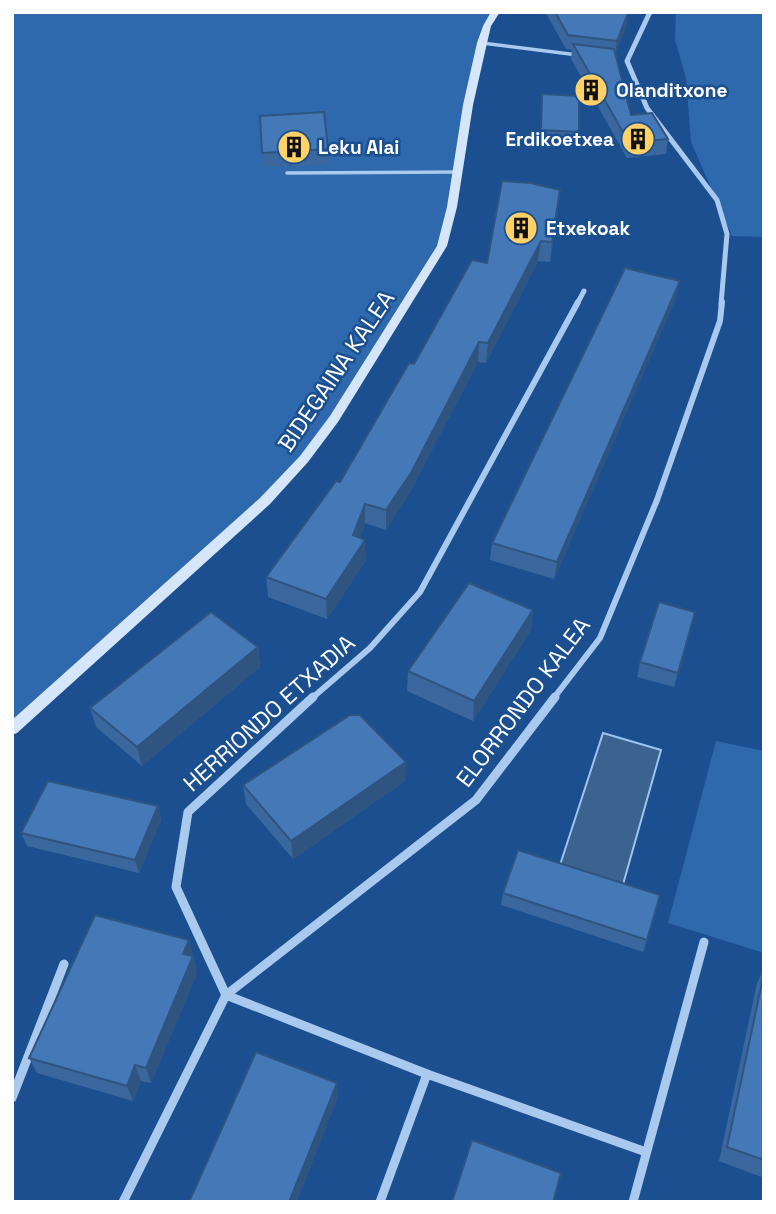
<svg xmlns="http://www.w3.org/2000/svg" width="776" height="1214" font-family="'Space Grotesk',sans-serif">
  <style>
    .green { fill: #2e69ad }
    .water { fill: #3c6290; stroke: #9cc4f0; stroke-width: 2 }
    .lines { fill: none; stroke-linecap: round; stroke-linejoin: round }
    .lane { stroke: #a9c9ee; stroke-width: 3.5 }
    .street-far2 { stroke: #a9c9ee; stroke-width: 5 }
    .street-far1 { stroke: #a9c9ee; stroke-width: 6 }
    .street { stroke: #a9c9ee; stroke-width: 9 }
    .secondary { fill: #d6e6fa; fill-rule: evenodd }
    .wall { fill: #3a679d }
    .shaded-wall { fill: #305480 }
    .building { fill: #4478b7; stroke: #305480; stroke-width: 2 }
    .labels { text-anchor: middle; stroke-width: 5; stroke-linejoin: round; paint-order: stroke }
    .far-poi-label { font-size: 19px; font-weight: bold; fill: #fff; stroke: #1b4f8f; text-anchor: start }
    .street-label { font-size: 23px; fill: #fff; stroke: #1b4f8f }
  </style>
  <rect width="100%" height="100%" fill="#1b4f8f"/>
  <g class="green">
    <path d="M12,12H496L487,26L442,246L335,419L265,501L12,729Z"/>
    <path d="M676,12H764V237L732,236L691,142L686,78L675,40Z"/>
    <path d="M716,741L764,751V953L668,923Z"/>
  </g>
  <path class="water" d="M603,733L661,750L622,888L559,868Z"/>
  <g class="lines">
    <g class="lane">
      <path d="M482,43L578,55"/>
      <path d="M287,173L458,172"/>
    </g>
    <g class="street-far2">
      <path d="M650,12L627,61L647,108L717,200L727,234L721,304"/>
      <path d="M577,304L584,291"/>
    </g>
    <g class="street-far1">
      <path d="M311,699L370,648L420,592L578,302"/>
      <path d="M553,699L600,638L657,500L720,321L722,302"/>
    </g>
    <g class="street">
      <path d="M313,697L188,812L176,887L226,995L427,1074L646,1152"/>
      <path d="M12,1098L64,964"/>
      <path d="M123,1202L226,995L476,800L555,697"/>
      <path d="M380,1202L427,1074"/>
      <path d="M633,1202L704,942"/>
    </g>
    <path class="secondary" d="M491,12H500L491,26L487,43L473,105L457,207L447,246L338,422L308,462L270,504L17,733L12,735V720L260,498L300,456L330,416L437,246L447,207L463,105L477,43L483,26Z"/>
  </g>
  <g class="wall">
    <path d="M548,12H619L628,13L626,27L615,54L631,115L668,139L666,154L627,158L571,59L572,50L566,49L547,15Z"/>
    <path d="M542,94L579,132L577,146L540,144Z"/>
    <path d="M328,149L329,164L263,167L262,153Z"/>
    <path d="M558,210L550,262L538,261L486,363L478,362L410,492L386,530L365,523L360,538L366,560L327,619L268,597L266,577L340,482L414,364Z"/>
    <path d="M676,298L554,579L490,560L492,543Z"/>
    <path d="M533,610L531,630L473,721L407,691L408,671Z"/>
    <path d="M695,612L674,687L637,677L640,662Z"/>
    <path d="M258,647L260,667L142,766L96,727L90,708Z"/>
    <path d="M405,781L293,859L246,804L243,785Z"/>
    <path d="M158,806L161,820L139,873L27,846L21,833Z"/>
    <path d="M503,893L647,940L643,952L501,905Z"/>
    <path d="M189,940L197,973L151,1083L141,1081L133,1101L37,1073L29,1058Z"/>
    <path d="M764,969V1178L719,1161L757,983Z"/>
  </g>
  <g class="shaded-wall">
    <path d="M628,13L626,27L615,55L617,41Z"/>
    <path d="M560,190L558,210L550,262L552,242Z"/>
    <path d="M541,241L538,261L486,363L488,343Z"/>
    <path d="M680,281L676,298L554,579L557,562Z"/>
    <path d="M479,342L478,362L410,492L386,530V510Z"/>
    <path d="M365,504V523L354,555L353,535Z"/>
    <path d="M365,540L366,560L327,619L326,599Z"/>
    <path d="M533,610L531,630L473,721L474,701Z"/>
    <path d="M258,647L260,667L142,766L137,747Z"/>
    <path d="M406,762L405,781L293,859L291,841Z"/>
    <path d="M158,806L161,820L139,873L135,860Z"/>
    <path d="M189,940L197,973L151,1083L146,1068Z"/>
    <path d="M135,1065L141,1081L133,1101L127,1086Z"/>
    <path d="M337,1083L338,1098L297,1202H289Z"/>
  </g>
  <g class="building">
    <path d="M555,12H619L628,13L617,41L568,35Z"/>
    <path d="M573,44L614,49L631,115L652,113L668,139L629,143Z"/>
    <path d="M542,94L579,96V132L541,130Z"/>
    <path d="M324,112L328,149L262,153L260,116Z"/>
    <path d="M502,181L531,183L560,190L552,242L541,241L488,343L479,342L411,473L386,510L365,504L353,535L365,540L326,599L266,577L336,481L340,482L409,363L414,364L472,260L487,263Z"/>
    <path d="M625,268L680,281L557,562L492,543Z"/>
    <path d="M469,583L533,610L474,701L408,671Z"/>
    <path d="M659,602L695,612L678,673L640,662Z"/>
    <path d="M211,612L258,647L137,747L90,708Z"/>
    <path d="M350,715H360L406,762L291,841L243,785Z"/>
    <path d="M48,781L158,806L135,860L21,833Z"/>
    <path d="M518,850L660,895L647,940L503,893Z"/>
    <path d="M95,915L189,940L183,954L193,956L146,1068L135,1065L127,1086L29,1058Z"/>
    <path d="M764,973V1160L727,1147Z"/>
    <path d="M256,1052L337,1083L289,1202H189Z"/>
    <path d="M472,1140L561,1173L553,1202H452Z"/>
  </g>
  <defs>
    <symbol id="building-disc" viewBox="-11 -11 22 22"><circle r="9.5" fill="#ffd166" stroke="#1b4f8f"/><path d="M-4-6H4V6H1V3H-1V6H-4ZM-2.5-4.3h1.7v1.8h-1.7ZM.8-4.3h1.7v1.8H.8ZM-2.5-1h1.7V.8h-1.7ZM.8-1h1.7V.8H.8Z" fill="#111"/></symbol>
  </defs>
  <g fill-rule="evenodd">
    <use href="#building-disc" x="572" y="71" width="38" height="38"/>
    <use href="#building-disc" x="619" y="120" width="38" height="38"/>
    <use href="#building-disc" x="275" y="128" width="38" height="38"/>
    <use href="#building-disc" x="502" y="209" width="38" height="38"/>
  </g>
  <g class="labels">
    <g class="far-poi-label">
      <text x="616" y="97">Olanditxone</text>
      <text x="614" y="146" text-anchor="end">Erdikoetxea</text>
      <text x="318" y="154">Leku Alai</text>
      <text x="546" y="235">Etxekoak</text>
    </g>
    <g class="street-label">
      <text transform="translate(336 371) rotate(-56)" y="8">BIDEGAINA KALEA</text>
      <text transform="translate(523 702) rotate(-53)" y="8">ELORRONDO KALEA</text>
      <text transform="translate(269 713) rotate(-42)" y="8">HERRIONDO ETXADIA</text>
    </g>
  </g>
  <rect width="776" height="1214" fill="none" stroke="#ffffff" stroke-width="28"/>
</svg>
